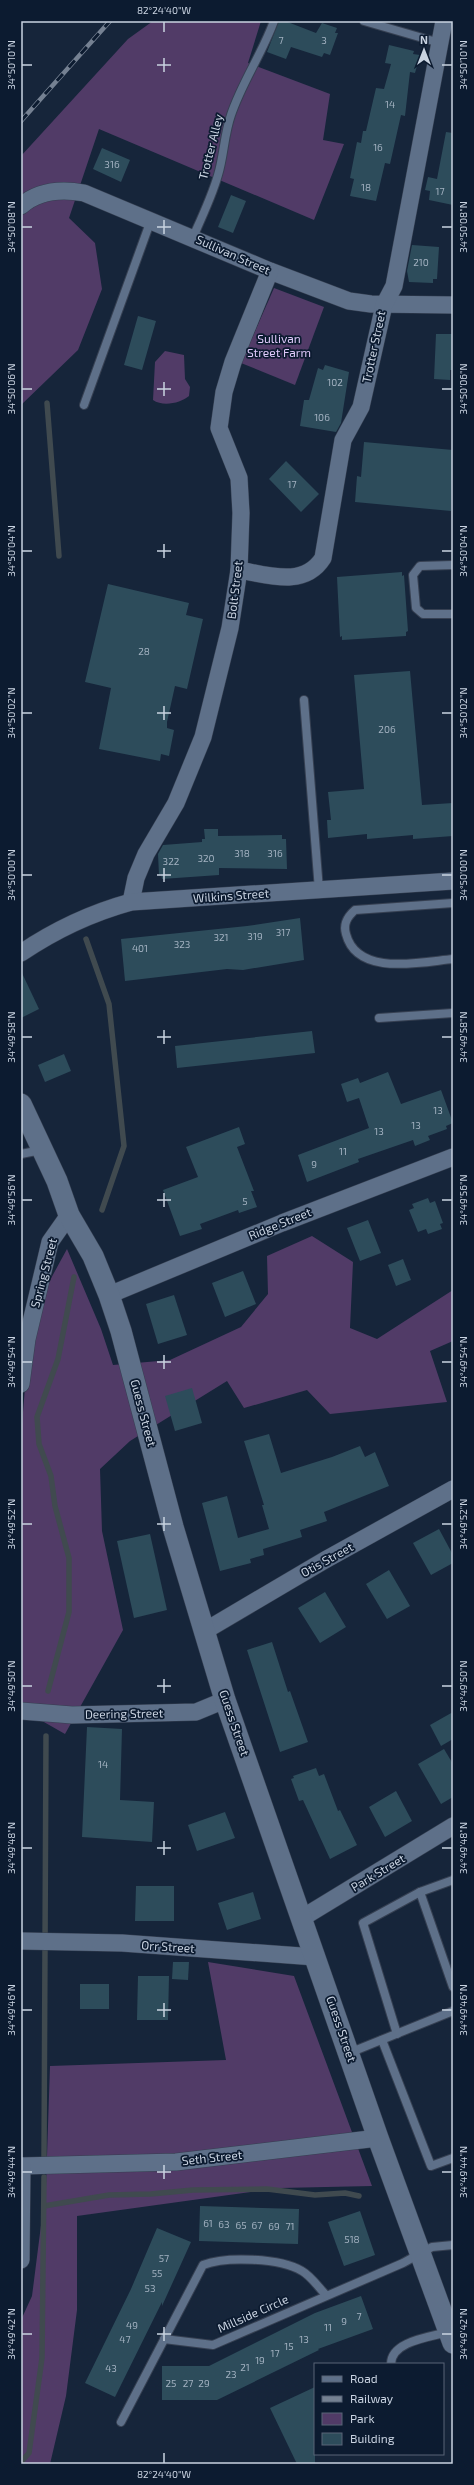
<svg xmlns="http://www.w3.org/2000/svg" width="474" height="2485" font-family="'Exo 2',sans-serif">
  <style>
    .green { fill: #513b67 }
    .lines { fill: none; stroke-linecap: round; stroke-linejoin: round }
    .stream { stroke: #404a4f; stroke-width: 5.5 }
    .building { fill: #2d4c5b }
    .service-casing { stroke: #364052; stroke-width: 10 }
    .minor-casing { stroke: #364052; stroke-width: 18 }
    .tertiary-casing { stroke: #364052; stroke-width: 22 }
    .service { stroke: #5e7089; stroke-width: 8 }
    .minor { stroke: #5e7089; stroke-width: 17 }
    .tertiary { stroke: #5e7089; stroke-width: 21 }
    .rail-casing { stroke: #758192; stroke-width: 4.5 }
    .rail { stroke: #0c1b30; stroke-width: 3; stroke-dasharray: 9; stroke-linecap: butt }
    .ticks { fill: none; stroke: #c9d3e1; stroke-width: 1.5 }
    .labels { text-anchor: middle; stroke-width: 3.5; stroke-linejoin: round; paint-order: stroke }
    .number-label { font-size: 10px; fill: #a2b1c0 }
    .street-label { font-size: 12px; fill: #c9d3e1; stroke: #0c1b30 }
    .park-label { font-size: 12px; fill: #dfc9fa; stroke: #0c1b30 }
    .neatline { fill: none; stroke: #c9d3e1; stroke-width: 1.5 }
    .ticks-label { font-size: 10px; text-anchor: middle; fill: #c9d3e1 }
  </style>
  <rect width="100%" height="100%" fill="#16253a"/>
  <g class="green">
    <path d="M153,21H261L248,63L330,94L323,140L344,144L314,220L99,129L69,218L95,243L102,289L78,350L21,405V156L128,39Z"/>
    <path d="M274,288L324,307L295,385L241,363Z"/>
    <path d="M165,351L184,355L185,379L190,387L189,396C181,403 163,407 153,400L155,362Z"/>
    <path d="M312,1236L353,1262L350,1328L377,1339L453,1290V1341L430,1351L447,1402L330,1414L307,1390L244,1408L227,1381L130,1441L100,1469L102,1531L123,1630L65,1734L21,1709V1436L31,1315L67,1249L101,1329L113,1365L170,1360L241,1327L268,1294L267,1256Z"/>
    <path d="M208,1962L294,1976L372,2186L280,2188L77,2216V2310L66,2396L50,2464H21V2320L32,2296L46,2186L50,2066L226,2060Z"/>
  </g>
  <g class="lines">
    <g class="stream">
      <path d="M47,403L59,556"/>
      <path d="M86,939L109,1004L124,1146L102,1210"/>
      <path d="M48,1691L69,1612V1558L55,1506L51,1476L39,1444L37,1417L58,1359L74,1277"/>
      <path d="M44,2158L46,1736"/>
      <path d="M44,2206L109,2195L151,2194L193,2190L267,2189L315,2195L345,2193L359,2196"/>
      <path d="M21,2462L29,2453L42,2358L44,2177"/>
    </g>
  </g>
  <g class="building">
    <path d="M279,21H285L316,33L322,23L337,28L335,33H338L330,55L324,53L322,57L291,47L286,59L267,52Z"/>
    <path d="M389,45L414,51L413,54L420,55L415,73L410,72L405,116L401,115L390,164L385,163L376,201L350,196L354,179L350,178L357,142L361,143L363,131H366L376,88L384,89L391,64L385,63Z"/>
    <path d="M446,132L453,133V205L429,200L430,191L425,190L428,177L437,179Z"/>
    <path d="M102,148L130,160L121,182L93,169Z"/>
    <path d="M231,195L246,201L233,233L218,227Z"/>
    <path d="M412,245L439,247L437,279H433V283L409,282L407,271Z"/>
    <path d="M138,316L156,321L142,370L124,365Z"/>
    <path d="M436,334H453V370H450V380L434,379Z"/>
    <path d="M325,365L349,372L341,423L336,432L300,426L304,400H309L318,368L323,370Z"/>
    <path d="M364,442L453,450L451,511L355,502L357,476L361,477Z"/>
    <path d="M286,461L319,494L301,512L269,479Z"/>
    <path d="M402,572V576L404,575L408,631L406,632V636L342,640V636L340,637L337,577Z"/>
    <path d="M108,584L189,603L186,615L203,619L187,689L175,686L167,722V728L174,730L169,756L161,754L160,761L99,749L111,688L85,682Z"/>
    <path d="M410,671L422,805L453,803V836L413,839V835L367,839V834L328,838L327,820H331L328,792L364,789L354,675Z"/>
    <path d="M204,829H218V836L282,835V839H286L287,869L219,868V875L162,879L161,874L159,875L158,854L163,845L202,842V839H205Z"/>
    <path d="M300,918L304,960L243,970L227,969L125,981L121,939L247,926Z"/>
    <path d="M21,971L39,1009L21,1018Z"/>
    <path d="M312,1031L315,1053L177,1068L175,1046Z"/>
    <path d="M64,1054L71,1071L45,1082L38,1065Z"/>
    <path d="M388,1072L401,1104L441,1090L453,1123L446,1126L447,1129L428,1136L430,1140L415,1146L413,1140L358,1159L359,1162L307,1182L298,1155L369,1128L359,1098L347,1102L341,1084L358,1078L360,1083Z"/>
    <path d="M239,1127L245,1144L237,1147L254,1191H251L257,1207L239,1213L238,1210L200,1224L202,1229L180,1236L163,1190L198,1177L186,1147Z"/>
    <path d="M428,1198L430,1203L435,1201L443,1223L440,1224L442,1229L428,1234L426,1229L418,1232L409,1210L414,1208L412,1204Z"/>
    <path d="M368,1220L381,1253L360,1261L347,1228Z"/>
    <path d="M403,1259L411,1280L396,1286L388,1265Z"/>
    <path d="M243,1271L256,1304L225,1317L212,1283Z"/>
    <path d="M174,1295L187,1335L158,1344L146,1304Z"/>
    <path d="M192,1388L202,1423L175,1431L165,1396Z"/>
    <path d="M269,1434L281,1473L332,1457L360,1446L365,1457L375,1452L389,1486L324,1512L327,1521L300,1530L302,1537L263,1549L264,1555L250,1559L251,1563L220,1571L202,1503L227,1496L238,1538L269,1529L262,1505H264L244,1441Z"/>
    <path d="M439,1529L453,1555V1563L431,1575L413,1543Z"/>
    <path d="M150,1534L167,1610L134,1618L117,1541Z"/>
    <path d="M389,1570L410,1606L387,1619L366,1584Z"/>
    <path d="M325,1592L346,1627L320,1643L298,1608Z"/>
    <path d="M272,1642L288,1692L290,1691L308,1742L280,1752L247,1650Z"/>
    <path d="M453,1712V1739L441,1746L430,1725Z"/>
    <path d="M87,1727L122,1729L120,1800L154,1802L152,1842L82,1837Z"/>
    <path d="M444,1749L453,1764V1797L441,1804L418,1764Z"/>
    <path d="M316,1768L319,1776L324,1774L338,1811L340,1810L357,1845L330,1859L303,1800L299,1801L291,1779L294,1778L293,1776Z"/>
    <path d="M396,1791L412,1821L385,1837L369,1807Z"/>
    <path d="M225,1812L235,1838L197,1851L188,1825Z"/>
    <path d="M136,1886H174V1921H135Z"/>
    <path d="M253,1892L261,1919L227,1930L218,1903Z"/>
    <path d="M173,1962H189L188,1980L172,1979Z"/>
    <path d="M138,1976H169L168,2020H137Z"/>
    <rect x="80" y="1984" width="29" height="25"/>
    <path d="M200,2206L299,2209L298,2244L199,2241Z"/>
    <path d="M360,2211L375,2255L344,2266L328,2222Z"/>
    <path d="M157,2228L191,2242L162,2306V2302L115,2397L85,2383L131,2289Z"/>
    <path d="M361,2296L373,2329L318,2349L319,2350L217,2400H162V2366H209L315,2313Z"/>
    <path d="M315,2387V2464H297L270,2408Z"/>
  </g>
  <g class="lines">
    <defs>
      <g id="service">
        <path d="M364,21L440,43"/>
        <path d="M193,237C202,217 212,196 218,175C224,155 224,135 231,115C242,82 262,54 274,21"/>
        <path d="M84,405L151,220"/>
        <path d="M453,565L420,566L413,575L416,608L423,614H453"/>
        <path d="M304,700L319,890"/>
        <path d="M453,903L355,910C347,917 343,924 346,934C357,977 421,962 453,959"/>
        <path d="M379,1018L453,1013"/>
        <path d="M21,1154L41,1150"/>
        <path d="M453,1880L420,1892L453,1987"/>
        <path d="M397,2034L363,1923L420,1892"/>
        <path d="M382,2040L431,2166L453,2158"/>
        <path d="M349,2053L453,2011"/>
        <path d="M164,2339L213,2345L403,2263L432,2247L453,2245"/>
        <path d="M391,2364C391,2341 431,2337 448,2332"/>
        <path d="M121,2422L203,2265C226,2256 280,2258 302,2271C311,2276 319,2288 326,2295"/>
      </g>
      <g id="minor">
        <path d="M21,206C39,190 62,189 84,193L270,271L349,301L371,304L453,305"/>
        <path d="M239,570C268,575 304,588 323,558L343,440L361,407L384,305L394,286L444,21"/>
        <path d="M131,902L136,878L146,854L176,803L203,737L230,628L239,570L241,513L239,478L219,428L224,392L233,362L270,271"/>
        <path d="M21,953C55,930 91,913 131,902L453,881"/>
        <path d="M109,1295L282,1223L453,1157"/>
        <path d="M21,1384L27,1339L50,1242L69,1215"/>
        <path d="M203,1632L325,1560L453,1489"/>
        <path d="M21,1711L72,1715L196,1712L225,1700"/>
        <path d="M302,1918L453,1826"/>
        <path d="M21,1941L122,1943L315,1957"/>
        <path d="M21,2166L176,2162L378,2138"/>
        <path d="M21,2260L22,2166"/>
      </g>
      <path id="tertiary" d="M21,1104L57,1181L69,1215L93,1256L109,1295L121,1331L173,1527L225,1700L378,2138L453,2343"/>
    </defs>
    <use href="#service" class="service-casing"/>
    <use href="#minor" class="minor-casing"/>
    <use href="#tertiary" class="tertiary-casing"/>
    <use href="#service" class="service"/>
    <use href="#minor" class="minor"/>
    <use href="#tertiary" class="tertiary"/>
    <defs>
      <path id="rail" d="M21,121L110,21"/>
    </defs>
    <use href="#rail" class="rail-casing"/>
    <use href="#rail" class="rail"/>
  </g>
  <path class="ticks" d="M164,22V32M164,58V72M22,65H32M157,65H171M442,65H452M164,220V234M22,227H32M157,227H171M442,227H452M164,382V396M22,389H32M157,389H171M442,389H452M164,544V558M22,551H32M157,551H171M442,551H452M164,706V720M22,713H32M157,713H171M442,713H452M164,868V882M22,875H32M157,875H171M442,875H452M164,1030V1044M22,1037H32M157,1037H171M442,1037H452M164,1193V1207M22,1200H32M157,1200H171M442,1200H452M164,1355V1369M22,1362H32M157,1362H171M442,1362H452M164,1517V1531M22,1524H32M157,1524H171M442,1524H452M164,1679V1693M22,1686H32M157,1686H171M442,1686H452M164,1841V1855M22,1848H32M157,1848H171M442,1848H452M164,2003V2017M22,2010H32M157,2010H171M442,2010H452M164,2165V2179M22,2172H32M157,2172H171M442,2172H452M164,2327V2341M22,2334H32M157,2334H171M442,2334H452M164,2453V2463"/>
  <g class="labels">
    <g class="number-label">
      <text x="281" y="44">7</text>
      <text x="324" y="44">3</text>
      <text x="390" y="108">14</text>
      <text x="378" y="151">16</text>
      <text x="112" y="168">316</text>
      <text x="366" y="191">18</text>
      <text x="440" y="195">17</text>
      <text x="421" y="266">210</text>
      <text x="335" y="386">102</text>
      <text x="322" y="421">106</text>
      <text x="292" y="488">17</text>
      <text x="144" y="655">28</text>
      <text x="387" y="733">206</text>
      <text x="242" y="857">318</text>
      <text x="275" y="857">316</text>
      <text x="206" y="862">320</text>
      <text x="171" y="865">322</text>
      <text x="283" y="936">317</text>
      <text x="255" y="940">319</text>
      <text x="221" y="941">321</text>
      <text x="182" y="948">323</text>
      <text x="140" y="952">401</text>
      <text x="438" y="1114">13</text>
      <text x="416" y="1129">13</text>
      <text x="379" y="1135">13</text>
      <text x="343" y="1155">11</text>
      <text x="314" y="1168">9</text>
      <text x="245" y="1205">5</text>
      <text x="103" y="1768">14</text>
      <text x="208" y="2227">61</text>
      <text x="224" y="2228">63</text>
      <text x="241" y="2229">65</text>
      <text x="257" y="2229">67</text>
      <text x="274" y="2230">69</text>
      <text x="290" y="2230">71</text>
      <text x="352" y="2243">518</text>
      <text x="164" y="2262">57</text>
      <text x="157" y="2277">55</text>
      <text x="150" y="2292">53</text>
      <text x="359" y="2320">7</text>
      <text x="344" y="2325">9</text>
      <text x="132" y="2329">49</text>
      <text x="328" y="2331">11</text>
      <text x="125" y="2343">47</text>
      <text x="304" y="2343">13</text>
      <text x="289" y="2350">15</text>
      <text x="275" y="2357">17</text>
      <text x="260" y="2364">19</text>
      <text x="245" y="2371">21</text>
      <text x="111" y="2372">43</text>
      <text x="231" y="2378">23</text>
      <text x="171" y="2387">25</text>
      <text x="188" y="2387">27</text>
      <text x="204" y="2387">29</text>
    </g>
    <g class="street-label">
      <text transform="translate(211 147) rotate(-76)" y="4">Trotter Alley</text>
      <text transform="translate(233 255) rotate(24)" y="4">Sullivan Street</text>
      <text transform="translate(374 347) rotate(-78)" y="4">Trotter Street</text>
      <text transform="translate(235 590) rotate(-83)" y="4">Bolt Street</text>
      <text transform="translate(231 896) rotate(-4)" y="4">Wilkins Street</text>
      <text transform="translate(280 1224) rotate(-22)" y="4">Ridge Street</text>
      <text transform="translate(44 1273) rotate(-75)" y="4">Spring Street</text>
      <text transform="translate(143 1413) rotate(75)" y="4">Guess Street</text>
      <text transform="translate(327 1560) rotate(-29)" y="4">Otis Street</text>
      <text transform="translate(124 1714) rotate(-1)" y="4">Deering Street</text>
      <text transform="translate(234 1723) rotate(71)" y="4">Guess Street</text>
      <text transform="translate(378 1873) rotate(-31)" y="4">Park Street</text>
      <text transform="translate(168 1947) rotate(4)" y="4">Orr Street</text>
      <text transform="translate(341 2029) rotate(71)" y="4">Guess Street</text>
      <text transform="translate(212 2158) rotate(-6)" y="4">Seth Street</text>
      <text transform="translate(253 2314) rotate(-24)" y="4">Millside Circle</text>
    </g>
    <g class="park-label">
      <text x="279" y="343">Sullivan<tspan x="279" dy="14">Street Farm</tspan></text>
    </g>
  </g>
  <rect width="474" height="2485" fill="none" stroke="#0c1b30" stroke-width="44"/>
  <rect x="314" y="2363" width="130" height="92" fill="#0c1b30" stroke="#586577"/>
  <rect x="322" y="2376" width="20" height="6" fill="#5e7089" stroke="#586577"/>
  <text x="350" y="2383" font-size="12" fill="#c9d3e1">Road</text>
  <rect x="322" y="2396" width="20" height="6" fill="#758192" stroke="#586577"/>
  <text x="350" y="2403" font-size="12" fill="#c9d3e1">Railway</text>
  <rect x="322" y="2413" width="20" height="12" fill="#513b67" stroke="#586577"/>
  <text x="350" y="2423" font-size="12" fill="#c9d3e1">Park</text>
  <rect x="322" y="2433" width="20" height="12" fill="#2d4c5b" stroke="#586577"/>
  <text x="350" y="2443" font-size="12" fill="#c9d3e1">Building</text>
  <g transform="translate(424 50)" stroke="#0c1b30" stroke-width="3" paint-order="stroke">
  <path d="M0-3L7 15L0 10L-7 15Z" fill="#c9d3e1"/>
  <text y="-6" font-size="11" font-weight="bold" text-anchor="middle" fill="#c9d3e1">N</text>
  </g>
  <rect x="22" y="22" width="430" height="2441" class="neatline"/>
  <g class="ticks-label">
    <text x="164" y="14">82°24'40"W</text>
    <text transform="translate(11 65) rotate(-90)" y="4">34°50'10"N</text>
    <text transform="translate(463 65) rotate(-90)" y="4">34°50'10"N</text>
    <text transform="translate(11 227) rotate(-90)" y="4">34°50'08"N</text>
    <text transform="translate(463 227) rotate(-90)" y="4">34°50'08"N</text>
    <text transform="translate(11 389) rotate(-90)" y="4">34°50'06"N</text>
    <text transform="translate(463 389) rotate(-90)" y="4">34°50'06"N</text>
    <text transform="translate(11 551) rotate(-90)" y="4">34°50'04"N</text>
    <text transform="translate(463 551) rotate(-90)" y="4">34°50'04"N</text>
    <text transform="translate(11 713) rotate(-90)" y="4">34°50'02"N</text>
    <text transform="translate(463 713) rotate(-90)" y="4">34°50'02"N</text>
    <text transform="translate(11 875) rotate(-90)" y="4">34°50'00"N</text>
    <text transform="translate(463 875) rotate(-90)" y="4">34°50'00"N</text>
    <text transform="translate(11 1037) rotate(-90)" y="4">34°49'58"N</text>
    <text transform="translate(463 1037) rotate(-90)" y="4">34°49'58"N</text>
    <text transform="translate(11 1200) rotate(-90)" y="4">34°49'56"N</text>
    <text transform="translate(463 1200) rotate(-90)" y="4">34°49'56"N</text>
    <text transform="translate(11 1362) rotate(-90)" y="4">34°49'54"N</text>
    <text transform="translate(463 1362) rotate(-90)" y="4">34°49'54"N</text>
    <text transform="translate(11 1524) rotate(-90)" y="4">34°49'52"N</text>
    <text transform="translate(463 1524) rotate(-90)" y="4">34°49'52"N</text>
    <text transform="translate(11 1686) rotate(-90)" y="4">34°49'50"N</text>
    <text transform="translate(463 1686) rotate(-90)" y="4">34°49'50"N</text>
    <text transform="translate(11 1848) rotate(-90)" y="4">34°49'48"N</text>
    <text transform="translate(463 1848) rotate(-90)" y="4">34°49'48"N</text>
    <text transform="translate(11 2010) rotate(-90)" y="4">34°49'46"N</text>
    <text transform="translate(463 2010) rotate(-90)" y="4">34°49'46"N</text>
    <text transform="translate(11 2172) rotate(-90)" y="4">34°49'44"N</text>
    <text transform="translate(463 2172) rotate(-90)" y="4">34°49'44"N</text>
    <text transform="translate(11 2334) rotate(-90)" y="4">34°49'42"N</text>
    <text transform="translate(463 2334) rotate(-90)" y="4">34°49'42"N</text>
    <text x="164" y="2478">82°24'40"W</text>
  </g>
</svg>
